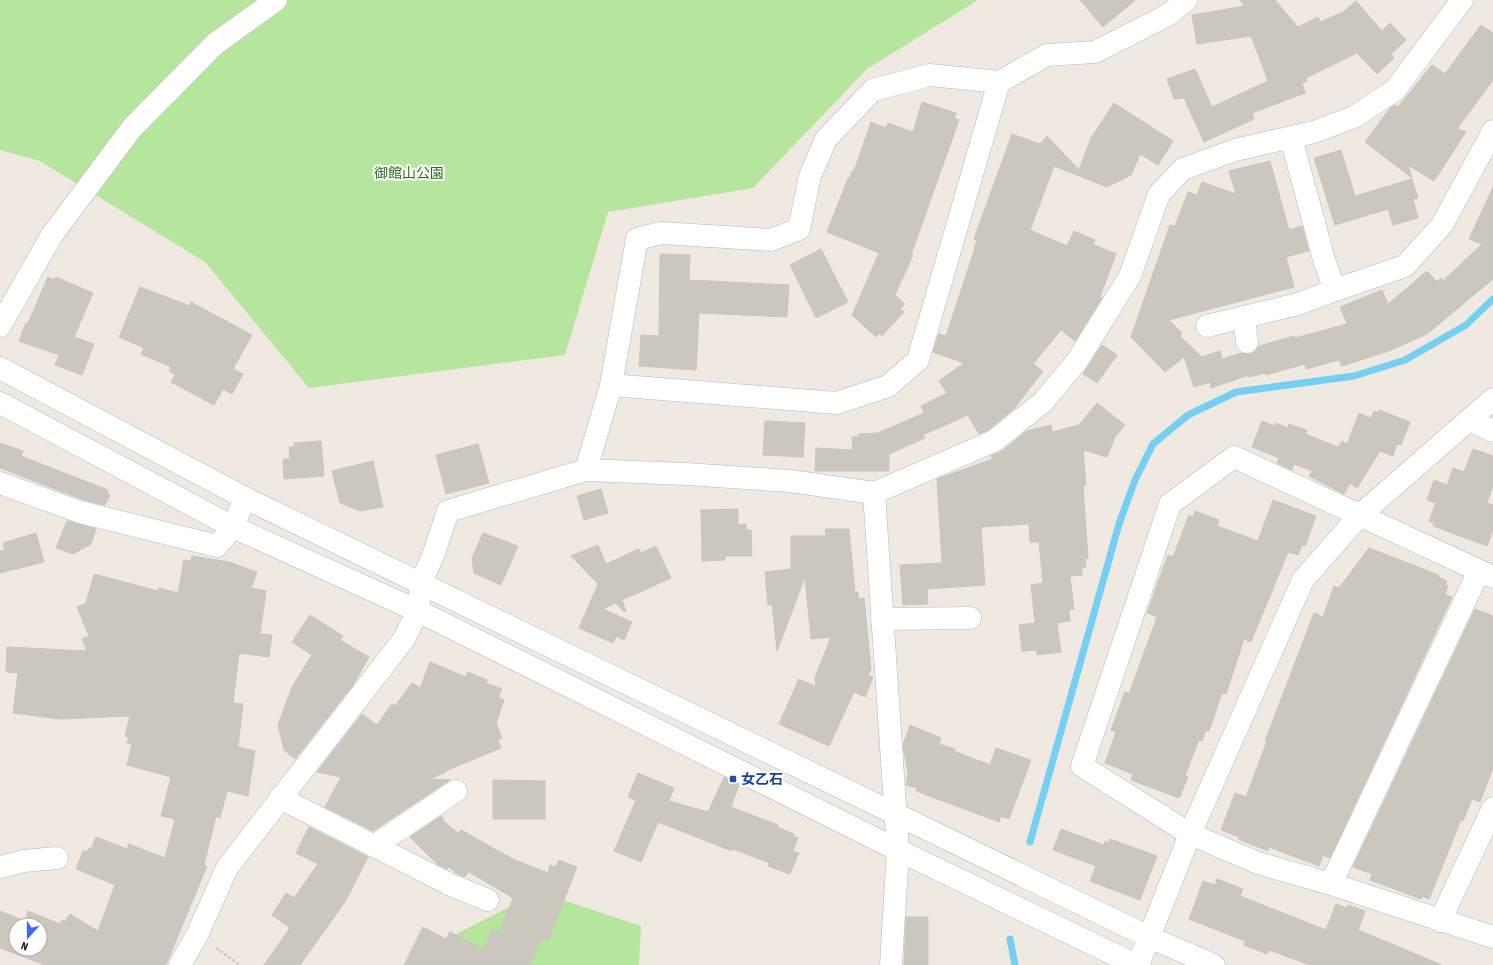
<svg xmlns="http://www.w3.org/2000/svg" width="1493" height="965" font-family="'Asap Condensed','Noto Sans JP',sans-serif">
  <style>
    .green { fill: #b6e59e }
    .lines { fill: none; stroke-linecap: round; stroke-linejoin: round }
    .stream { stroke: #75cff0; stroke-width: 7 }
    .building { fill: #cbc7bf; stroke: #cbc5ba; fill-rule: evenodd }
    .street-casing { stroke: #b4b7c1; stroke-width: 23 }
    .secondary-casing { stroke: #b4b7c1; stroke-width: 23 }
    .path { stroke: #c9c9c9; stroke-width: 2.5; stroke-dasharray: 3 2; stroke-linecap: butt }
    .street { stroke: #fff; stroke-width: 22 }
    .secondary { stroke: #fff; stroke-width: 22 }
    .transit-dot { fill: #1a4fb4; stroke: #fff; stroke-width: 1.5 }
    .labels { text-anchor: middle; stroke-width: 4; stroke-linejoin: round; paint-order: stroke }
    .park-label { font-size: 14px; fill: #2c6e1b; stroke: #fff }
    .transit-label { font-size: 14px; font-weight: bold; fill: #164399; stroke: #fff; text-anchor: start }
  </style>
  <rect width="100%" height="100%" fill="#efe9e1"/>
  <g class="green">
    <path d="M0,0H978L867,69L753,188L608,212L565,355L309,388L205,262L40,161L0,150Z"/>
    <path d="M539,892L641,926L639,965H435L458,933Z"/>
  </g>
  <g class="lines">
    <g class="stream">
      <path d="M1030,842L1119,524L1135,480L1153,444L1188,415L1236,392L1354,376L1405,360L1466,325L1493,299"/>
      <path d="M1010,939L1015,965"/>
    </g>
  </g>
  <g class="building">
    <path d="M1080,0H1135L1103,27Z"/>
    <path d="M1240,0H1275L1298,27L1318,17L1320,22L1343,12L1356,1L1382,31L1390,23L1406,40L1391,54L1394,58L1377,74L1357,53L1306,78L1307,81L1302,83L1305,93L1252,113L1254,119L1204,142L1184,98L1174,99L1167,79L1195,69L1212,107L1268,81L1251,36L1197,44L1192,15L1245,6Z"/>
    <path d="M1481,25L1493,33V80L1457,129L1466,132L1434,181L1408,165L1412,178L1365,142L1390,108L1395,105L1398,107L1432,65L1445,74Z"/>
    <path d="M922,102L956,113L954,118L959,120L911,255H913L895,295L905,304L900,309L904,312L882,336L879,333L876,337L852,315L879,253L827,232L848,178H850L852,171H854L871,122L886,128L888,123L913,132Z"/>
    <path d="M1114,103L1173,141L1158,165L1140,154L1131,175L1107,187L1054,166L1030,230L1067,246L1074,231L1095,240L1093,244L1116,254L1100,297L1102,298L1075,341L1061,330L1033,364L1043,371L1014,409L988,430L979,434L968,415L923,435L925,438L889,454V471H815L816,448L853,450L852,437H858V434L878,433L924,413L921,406L947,393L939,381L964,363L933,352L939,334L946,336L975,248H974L977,240L974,239L1012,134L1040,144L1047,136L1079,170L1091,138Z"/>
    <path d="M1341,150L1355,196L1412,179L1418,198L1413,199L1418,218L1393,225L1388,209L1335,225L1314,158Z"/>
    <path d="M1270,161L1289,230L1302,226L1309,251L1286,257L1294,287L1169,320L1182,333L1180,336L1202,357L1220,351L1222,359L1241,353L1249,354L1255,352L1259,346L1294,336L1295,338L1347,324L1340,307L1382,290L1388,304L1427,271L1437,282L1441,278L1443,281L1482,244L1469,239L1493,187V279L1427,334L1389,351L1342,366L1339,360L1306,369L1305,364L1266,375L1265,373L1249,377V375L1211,388L1210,382L1194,387L1184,357L1165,372L1131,337L1170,225L1175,226L1188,192L1197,195L1202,182L1236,194L1229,171Z"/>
    <path d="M821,249L848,302L816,318L790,265Z"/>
    <path d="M660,254L690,255L689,280L789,285L787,317L699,313L696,370L639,366L641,335L659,336Z"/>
    <path d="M48,277L54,280L56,277L93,293L74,337L94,344L82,375L55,365L59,355L19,341L26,323H28Z"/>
    <path d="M140,287L190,306L191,302L252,335L233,369L243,374L232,394L223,389L214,405L171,382L175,375L169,371L171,367L141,354L144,348L119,337Z"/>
    <path d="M1102,345L1117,355L1097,383L1083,374Z"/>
    <path d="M1097,403L1125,425L1115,437L1107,457L1083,450L1086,485L1083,486L1088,558L1085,559L1086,567H1082V575L1070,576L1074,609L1069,610L1070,621L1057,623L1061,652L1037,655V650L1022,651L1019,625L1035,623L1031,585L1043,583L1039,542H1030L1029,524L981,527L985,585L927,589L928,604L903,605L900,565L942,563L937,479L993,459L991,456L1002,451L1027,431L1051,425L1052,432L1079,425Z"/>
    <path d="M1379,410L1410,422L1401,445L1397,444L1393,456L1380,451L1357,488L1350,483L1344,494L1309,476L1312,471L1294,464L1292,470L1277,463L1279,458L1252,447L1262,421L1275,426L1276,423L1288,428L1289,424L1307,430L1305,434L1338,447L1342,441L1347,444L1359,413L1371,418L1374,411L1379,413Z"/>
    <path d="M765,421L805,423L803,457L763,455Z"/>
    <path d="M321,441L324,476L284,479L283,459H290L289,447H294V443Z"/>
    <path d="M0,443L23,451L21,456L108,490L107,493L110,495L105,505L84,500L0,468Z"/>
    <path d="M478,444L489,483L446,494L436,455Z"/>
    <path d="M1473,449L1493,456V486L1487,503L1493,505V530L1487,546L1433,526L1434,523L1429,521L1436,503L1427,500L1434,480L1447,485L1453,468L1464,472Z"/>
    <path d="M373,461L383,507L360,511L340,503L332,471Z"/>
    <path d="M601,489L608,513L584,520L577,496Z"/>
    <path d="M1273,500L1316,516L1305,546L1302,545L1298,555L1288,552L1251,642L1244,639L1226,694L1222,693L1209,731L1206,730L1202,741L1199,740L1185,776L1188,777L1179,798L1131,780L1133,774L1105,763L1116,732L1111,730L1125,692L1129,694L1157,617L1147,613L1168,555L1173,557L1189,515L1193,517L1195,511L1219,520L1217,526L1258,541Z"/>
    <path d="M738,509V525L746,524V530H751L752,556H725V560L702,561L701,510Z"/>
    <path d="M67,521L96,529L91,544L73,554L56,548Z"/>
    <path d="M825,529H849L855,592H858V599L864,598L871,669L868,675L873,677L865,697L854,692L829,746L779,724L799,679L816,687L815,677L831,637L811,639L805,577L777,651L772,604L768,605L765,572L791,569V536H826Z"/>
    <path d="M36,533L44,562L0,573V551L5,550L3,543Z"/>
    <path d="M483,533L518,546L501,585L474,573L472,558Z"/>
    <path d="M598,545L606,564L639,549L641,553L656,546L671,578L622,600L626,611L624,612L616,603L603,609L632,622L624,640L616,636L613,643L579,628L598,584L571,556Z"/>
    <path d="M1369,548L1439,575L1438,577L1447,581L1445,584L1448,586L1445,594L1452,597L1330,858L1323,855L1319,866L1269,847L1268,851L1238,839L1239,837L1221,830L1235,793L1246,797L1267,741H1265L1314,613L1323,617L1334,586L1339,588Z"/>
    <path d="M192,556L229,562L257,572L251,588L266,591L260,634L272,635L269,657L239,653L233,703L243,704L238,747L255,751L248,796L227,791L220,818L216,816L204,865L207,866L166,965H45L0,948V911L25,921L28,911L60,924L62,920L65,922L70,914L98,931L115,885L76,869L83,851L87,852L89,848L91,849L96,837L127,849L129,844L165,858L175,819L161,816L171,777L127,765L132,744L127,743L129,737L125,736L130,716L60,719L13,713L18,673L6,672L7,647L87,651L82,639L89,636L77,607L86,603L94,574L158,591L159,588L178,593L184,560L191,561ZM16,925H40V949H16Z"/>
    <path d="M1475,609L1493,616V768L1480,802L1472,799L1463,821L1461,820L1429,899L1422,896L1421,899L1370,880L1372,874L1353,867Z"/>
    <path d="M310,615L343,636L340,640L369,657L353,685L295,759L284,750L278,725L292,687L312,655L292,642Z"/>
    <path d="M430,662L466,677L468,672L487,680L486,683L502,689L498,697L504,700L496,723L502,738L498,740L501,748L445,771L446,772L430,779L450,780L373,831L325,807L341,777L317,772L362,714L377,725L392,704L395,706L412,683L420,688Z"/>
    <path d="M910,725L941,738L939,744L955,749L954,751L990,765L996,748L1031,760L1009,819L1001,816L999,822L916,791L917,788L906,785L908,774L903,745Z"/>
    <path d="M638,773L674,788L669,801L708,812L724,777L739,785L731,807L778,825L777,827L794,834L793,836L798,838L793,851L799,853L790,874L768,866L770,863L733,849L732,851L658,822L641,862L614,851L636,800L628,797Z"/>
    <path d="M493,780L545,781V819H493Z"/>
    <path d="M441,816L444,819H441L458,833L461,830L513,859L548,873L550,865L555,867L559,860L577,867L548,941L541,938L530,965H404L423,927L446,939L450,932L484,950L492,929L500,932L513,898L469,872L464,877L456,873L449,867L447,869L437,864L410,837Z"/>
    <path d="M309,827L368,857L345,902L300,965H264L290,928L272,915L286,893L294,898L318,864L296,853Z"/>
    <path d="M1061,829L1104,845L1105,841L1109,843L1110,839L1157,856L1140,900L1090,881L1096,866L1053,850Z"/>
    <path d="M1217,879L1243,889L1240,896L1326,930L1336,904L1347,908L1348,905L1365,911L1358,930L1442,965H1310L1269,950L1267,954L1244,945L1245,941L1189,919L1203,881L1215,885Z"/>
    <path d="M906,917H928V965H904Z"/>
  </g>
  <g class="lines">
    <defs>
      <g id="street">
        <path d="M1291,138L1325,263L1335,290L1405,266L1442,225L1493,131"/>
        <path d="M1244,317L1247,342"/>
        <path d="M0,326L52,235L132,128L215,44L276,0"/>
        <path d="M1207,326L1298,304L1335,290"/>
        <path d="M611,385L837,403L888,386L918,360L999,82"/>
        <path d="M1470,420L1493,431"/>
        <path d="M586,470L611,385L637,239L661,233L771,240L799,229L810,176L826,139L873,90L930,75L999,82L1047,55L1095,52L1168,15L1186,0"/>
        <path d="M0,483L80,512L217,546L233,527L245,498"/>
        <path d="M874,493L898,850L891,965"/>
        <path d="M1493,577L1234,457L1170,504L1082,766L1190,834L1258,863L1331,884L1493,937"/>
        <path d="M882,619L970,618"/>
        <path d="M280,798L451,885L488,900"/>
        <path d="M374,846L456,791"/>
        <path d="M0,867L24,861L57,858"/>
        <path d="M1331,884L1479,571"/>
        <path d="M1440,921L1493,808"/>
        <path d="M180,965L197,935L227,868L404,639L418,611L421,583L434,553L448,511L586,470L686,474L790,481L874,493L994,441L1043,402L1077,361L1130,276L1159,194L1183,169L1235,150L1314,132L1354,117L1395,90L1462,0"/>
        <path d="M1138,965L1190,834L1303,580L1359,516L1493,399"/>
      </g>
      <g id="secondary">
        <path d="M0,368L245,498L1149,937L1214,965"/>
        <path d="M0,403L233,527L418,611L898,850L1136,965"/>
      </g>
    </defs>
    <use href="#street" class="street-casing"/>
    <use href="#secondary" class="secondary-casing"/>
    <path class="path" d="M216,948L240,965"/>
    <use href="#street" class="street"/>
    <use href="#secondary" class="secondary"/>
  </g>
  <rect class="transit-dot" x="729" y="775" width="8" height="8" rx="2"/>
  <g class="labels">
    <g class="park-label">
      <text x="409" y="178">御館山公園</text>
    </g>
    <g class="transit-label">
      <text x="741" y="784">女乙石</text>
    </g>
  </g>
  <g transform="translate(28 937) rotate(201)"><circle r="19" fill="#ffffff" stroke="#ababab"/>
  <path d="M0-3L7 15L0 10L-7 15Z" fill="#4264fb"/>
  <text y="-6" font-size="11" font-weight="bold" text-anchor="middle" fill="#2e2e2e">N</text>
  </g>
</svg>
